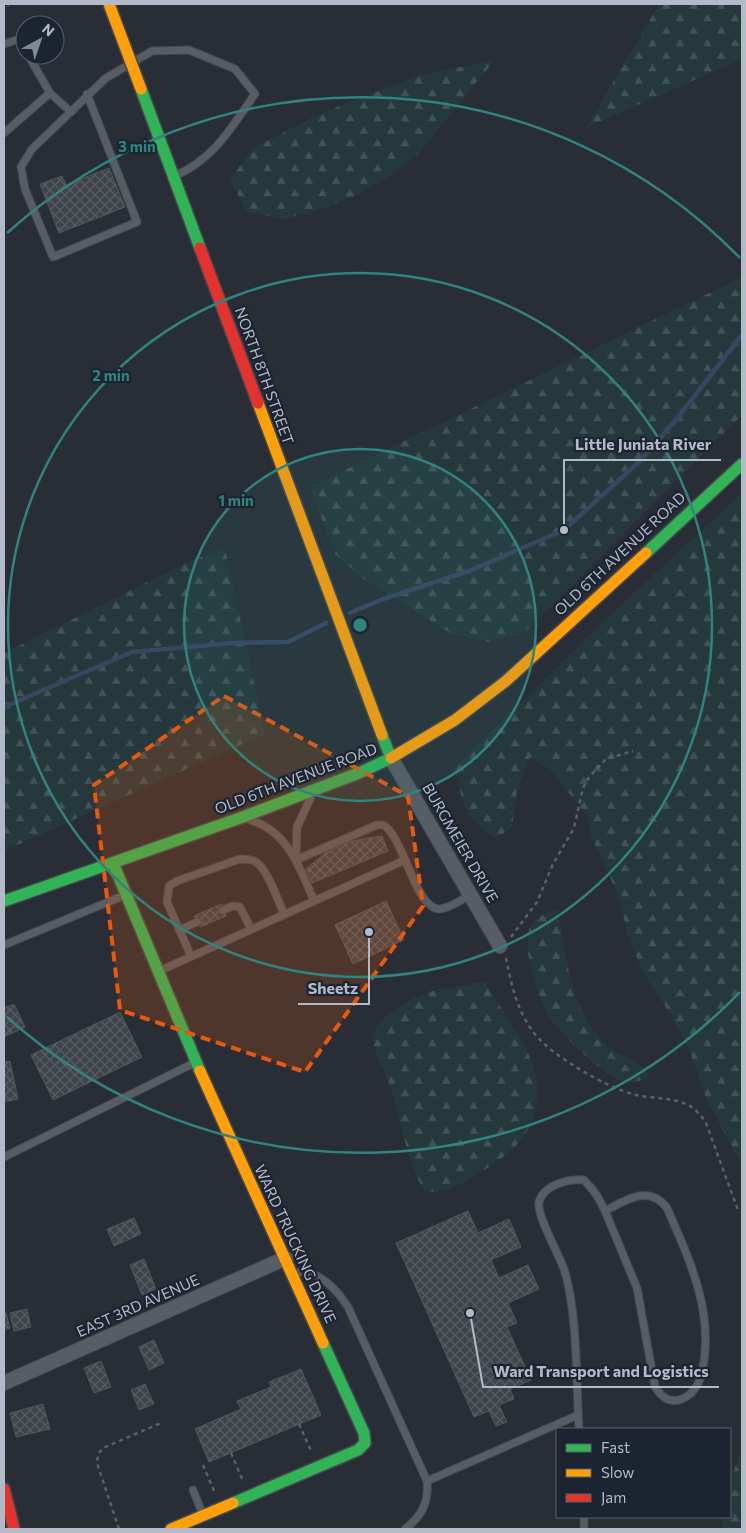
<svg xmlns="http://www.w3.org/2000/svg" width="746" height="1533" font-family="Commissioner,sans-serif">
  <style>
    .forest { fill: url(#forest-firs) }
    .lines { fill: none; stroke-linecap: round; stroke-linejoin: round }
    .stream { stroke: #374761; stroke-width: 4.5 }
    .building { fill: url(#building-cross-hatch); stroke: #51565d }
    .lane-casing { stroke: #45494f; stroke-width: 9 }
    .street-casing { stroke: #45494f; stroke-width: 16 }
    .fast-casing { stroke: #45494f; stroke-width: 14 }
    .slow-casing { stroke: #45494f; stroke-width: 14 }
    .jam-casing { stroke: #45494f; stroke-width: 14 }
    .path { stroke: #5b6168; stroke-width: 2.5; stroke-dasharray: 4 4; stroke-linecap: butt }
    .lane { stroke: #585c64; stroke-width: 7 }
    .street { stroke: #585c64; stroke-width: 14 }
    .fast { stroke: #30b455; stroke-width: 11 }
    .slow { stroke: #ff9f0a; stroke-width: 11 }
    .jam { stroke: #e5322d; stroke-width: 11 }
    .rail-casing { stroke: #575b62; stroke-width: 5.5 }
    .rail { stroke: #1c2431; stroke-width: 4; stroke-dasharray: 11; stroke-linecap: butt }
    .slow-bridge-casing { stroke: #464b53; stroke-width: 14; stroke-linecap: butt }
    .slow-bridge { stroke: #ff9f0a; stroke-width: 11 }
    .marked { fill: #e8590c; fill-opacity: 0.2; stroke: #e8590c; stroke-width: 4; stroke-dasharray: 10 6; stroke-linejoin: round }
    .ring { fill: none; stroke: #308480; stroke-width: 2.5 }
    .labels { text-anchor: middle; stroke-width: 4.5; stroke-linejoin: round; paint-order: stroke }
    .street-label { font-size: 15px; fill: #b2bac7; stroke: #1c2431 }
    .centre { fill: #308480; stroke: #1c2431; stroke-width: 2.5 }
    .ring-label { font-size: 15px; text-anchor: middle; font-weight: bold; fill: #308480; stroke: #1c2431; stroke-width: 4.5; stroke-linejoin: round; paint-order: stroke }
    .leader { fill: none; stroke: #b2bac7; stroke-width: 2 }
    .callout-dot { fill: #b2bac7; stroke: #1c2431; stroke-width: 2 }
    .callout-label { font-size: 16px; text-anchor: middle; font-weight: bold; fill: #b2bac7; stroke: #1c2431; stroke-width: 4.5; stroke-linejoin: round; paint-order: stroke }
  </style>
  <defs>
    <pattern id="forest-firs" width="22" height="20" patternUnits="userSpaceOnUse" patternTransform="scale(1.25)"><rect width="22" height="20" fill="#25383c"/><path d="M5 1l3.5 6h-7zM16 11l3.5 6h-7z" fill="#425357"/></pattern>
    <pattern id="building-cross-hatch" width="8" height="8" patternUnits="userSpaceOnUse" patternTransform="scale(1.25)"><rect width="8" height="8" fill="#3f444b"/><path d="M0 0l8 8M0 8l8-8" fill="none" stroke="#585d63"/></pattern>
  </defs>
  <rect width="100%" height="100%" fill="#292e36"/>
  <g class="forest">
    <path d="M659,4H742V59L586,128Z"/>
    <path d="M494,61L417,155L388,177L353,197L319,210L283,219L247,212L230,180L252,149L319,114L423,74Z"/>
    <path d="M742,277V415L526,631L489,642L452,634L364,579L335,554L310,487Z"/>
    <path d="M742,493V1166L706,1098L690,1052L672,1017L642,970L628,935L619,897L591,836L588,817L550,769L530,757L517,791L512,827L497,838C463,820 464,803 454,768L607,618Z"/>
    <path d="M225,549L265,734L4,851V653L192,560Z"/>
    <path d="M558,910C567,957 569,1007 604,1043C618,1058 640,1057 650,1076C642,1081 634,1083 625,1082C608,1080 560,1033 550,1018C539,1000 522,951 529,930C533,917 546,912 558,910Z"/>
    <path d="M485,982C499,1006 529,1047 535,1072C544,1116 525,1145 489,1167C475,1175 457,1188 442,1191C436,1193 428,1191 423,1190C408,1160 401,1125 392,1092C387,1074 375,1057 373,1039C372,1019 412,997 429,992C447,987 466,986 485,982Z"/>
    <path d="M742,1449V1529H722L725,1517H730L731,1478Z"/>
  </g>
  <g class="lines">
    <g class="stream">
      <path d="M350,613L383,599L469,571L564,530L640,461L675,421L742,335"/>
      <path d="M4,707L132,652L233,643L288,642L326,623"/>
    </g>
  </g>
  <g class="building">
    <path d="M109,168L125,207L59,233L40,184L62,176L66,185Z"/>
    <path d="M382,836L388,851L312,883L306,869L325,853L351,841Z"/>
    <path d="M386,901L404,940L353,964L335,925Z"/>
    <path d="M221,904L226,916L200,927L194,916Z"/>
    <path d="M14,1004L25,1027L4,1037V1008Z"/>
    <path d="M120,1012L142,1057L53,1100L31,1055Z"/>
    <path d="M10,1061L18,1099L4,1102V1062Z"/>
    <path d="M468,1211L478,1233L509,1219L521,1247L491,1260L499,1278L528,1265L539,1289L508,1303L517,1323L507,1327L531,1380L510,1389L514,1399L499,1405L507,1422L496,1426L489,1411L474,1417L396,1243Z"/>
    <path d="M134,1218L141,1234L114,1246L107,1229Z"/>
    <path d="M144,1259L156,1289L142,1295L130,1265Z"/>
    <path d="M27,1309L31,1327L14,1331L10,1313Z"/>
    <path d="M4,1313H6L10,1328L4,1330Z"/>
    <path d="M154,1340L164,1363L149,1370L139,1347Z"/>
    <path d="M101,1361L111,1387L94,1393L84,1368Z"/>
    <path d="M301,1369L321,1415L209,1462L195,1429L241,1409L237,1401L271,1387L269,1382Z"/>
    <path d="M145,1384L154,1404L139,1410L131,1390Z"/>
    <path d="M43,1404L50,1429L16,1437L10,1413Z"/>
  </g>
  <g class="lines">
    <defs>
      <g id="lane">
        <path d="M4,44L19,39L25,49"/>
        <path d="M28,55L50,93"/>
        <path d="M87,94L137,222L53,257L25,189L21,167L32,149L106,78L152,51L189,50L235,69L255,94C230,129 216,157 175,176"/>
        <path d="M4,133L50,93L71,112"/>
        <path d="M250,820C288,831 300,868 314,901"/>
        <path d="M296,857L297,827L311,797"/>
        <path d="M296,860L377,825H383C404,836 415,910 440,909C451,908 462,899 472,894"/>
        <path d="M223,910L233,906L240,907L251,929"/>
        <path d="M179,930L197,922"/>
        <path d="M4,945L125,895"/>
        <path d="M191,956L167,902L169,886L177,881L240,859C245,859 251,859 256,862C268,870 278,901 284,914"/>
        <path d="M157,972L405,860"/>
        <path d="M4,1157L196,1062"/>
        <path d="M294,1275L302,1271C322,1274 337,1290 348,1307L427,1481C429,1502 422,1516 405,1529"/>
        <path d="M579,1429C576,1382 578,1313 564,1269C559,1255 536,1214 539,1202C544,1184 569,1179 584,1180C593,1189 600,1199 605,1211L637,1288L655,1387C662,1397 667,1402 679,1400C693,1396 699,1385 702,1372C715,1313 690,1261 667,1208C649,1184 626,1200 605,1211"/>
        <path d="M427,1481L578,1415"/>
        <path d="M193,1490L203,1515"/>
        <path d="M584,1517V1529"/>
      </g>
      <g id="street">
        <path d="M391,758L500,946"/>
        <path d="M4,1383L286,1258"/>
      </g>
      <g id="fast">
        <path d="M141,89L200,248"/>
        <path d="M646,553L742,464"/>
        <path d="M113,863L200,1071"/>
        <path d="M4,901L240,818L359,773L391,758L382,735"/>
        <path d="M233,1503L358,1450L365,1443L364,1433L323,1343"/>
      </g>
      <g id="slow">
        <path d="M258,403L382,735"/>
        <path d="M391,758L455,720L506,681L646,553"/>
        <path d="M200,1071L323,1343"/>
        <path d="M171,1529L233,1503"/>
      </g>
      <g id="jam">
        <path d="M200,248L258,403"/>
        <path d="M4,1489L14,1529"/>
      </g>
    </defs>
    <use href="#lane" class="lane-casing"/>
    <use href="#street" class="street-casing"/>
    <use href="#fast" class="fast-casing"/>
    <use href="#slow" class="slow-casing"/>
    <use href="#jam" class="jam-casing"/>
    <g class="path">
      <path d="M511,937L537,902L553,864L574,828L583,788L589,777L606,759L633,751"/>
      <path d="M506,958C511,983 516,1007 531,1029C547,1054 607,1088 636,1095C665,1101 688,1094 706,1123L739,1213"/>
      <path d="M299,1424L311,1451"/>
      <path d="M231,1453L243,1481"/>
      <path d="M203,1465L215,1493"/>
      <path d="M119,1529L97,1463L98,1454L103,1448L161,1423"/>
    </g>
    <use href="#lane" class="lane"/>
    <use href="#street" class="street"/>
    <use href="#fast" class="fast"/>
    <use href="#slow" class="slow"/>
    <use href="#jam" class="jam"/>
    <defs>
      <path id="rail" d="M4,5L7,4"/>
    </defs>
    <use href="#rail" class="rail-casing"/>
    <use href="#rail" class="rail"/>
    <defs>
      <path id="slow-bridge" d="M109,4L141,89"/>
    </defs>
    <use href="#slow-bridge" class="slow-bridge-casing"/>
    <use href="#slow-bridge" class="slow-bridge"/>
  </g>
  <path class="marked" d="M224,696L408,796L423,906L305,1072L120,1010L94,785Z"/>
  <circle cx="360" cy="625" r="176" fill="#308480" fill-opacity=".12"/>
  <g class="ring">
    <circle cx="360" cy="625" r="176"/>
    <circle cx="360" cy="625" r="352"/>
    <path d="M740 992A528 528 0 0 1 7 1017M7 233A528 528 0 0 1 740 258"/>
  </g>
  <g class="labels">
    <g class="street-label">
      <text transform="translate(264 376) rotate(70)" y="5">NORTH 8TH STREET</text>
      <text transform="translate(620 554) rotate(-43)" y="5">OLD 6TH AVENUE ROAD</text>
      <text transform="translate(296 779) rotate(-21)" y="5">OLD 6TH AVENUE ROAD</text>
      <text transform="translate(460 843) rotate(60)" y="5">BURGMEIER DRIVE</text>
      <text transform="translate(295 1244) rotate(65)" y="5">WARD TRUCKING DRIVE</text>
      <text transform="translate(138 1306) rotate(-24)" y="5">EAST 3RD AVENUE</text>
    </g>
  </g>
  <circle cx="360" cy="625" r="8" class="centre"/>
  <g class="ring-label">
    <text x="137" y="152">3 min</text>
    <text x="111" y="381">2 min</text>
    <text x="236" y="506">1 min</text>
  </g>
  <path class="leader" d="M564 530L564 460H721M369 932L369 1004H298M470 1313L483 1387H719"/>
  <g class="callout-dot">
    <circle cx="564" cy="530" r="5"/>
    <circle cx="369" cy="932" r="5"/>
    <circle cx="470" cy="1313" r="5"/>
  </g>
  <g class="callout-label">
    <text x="643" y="450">Little Juniata River</text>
    <text x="333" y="994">Sheetz</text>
    <text x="601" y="1377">Ward Transport and Logistics</text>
  </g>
  <rect width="746" height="1533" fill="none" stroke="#b2bac7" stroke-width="10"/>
  <rect x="556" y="1428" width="175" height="90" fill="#1c2431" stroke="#58606d"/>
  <rect x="566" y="1444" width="25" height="8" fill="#30b455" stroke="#58606d"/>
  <text x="601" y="1453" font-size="15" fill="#b2bac7">Fast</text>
  <rect x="566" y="1469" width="25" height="8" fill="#ff9f0a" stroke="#58606d"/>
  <text x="601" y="1478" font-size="15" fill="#b2bac7">Slow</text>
  <rect x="566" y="1494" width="25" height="8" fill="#e5322d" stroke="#58606d"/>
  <text x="601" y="1503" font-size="15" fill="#b2bac7">Jam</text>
  <g transform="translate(40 40) rotate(40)"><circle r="24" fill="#1c2431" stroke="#58606d"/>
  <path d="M0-4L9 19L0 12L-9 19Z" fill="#828994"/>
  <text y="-8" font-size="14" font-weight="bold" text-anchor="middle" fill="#b2bac7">N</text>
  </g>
</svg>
